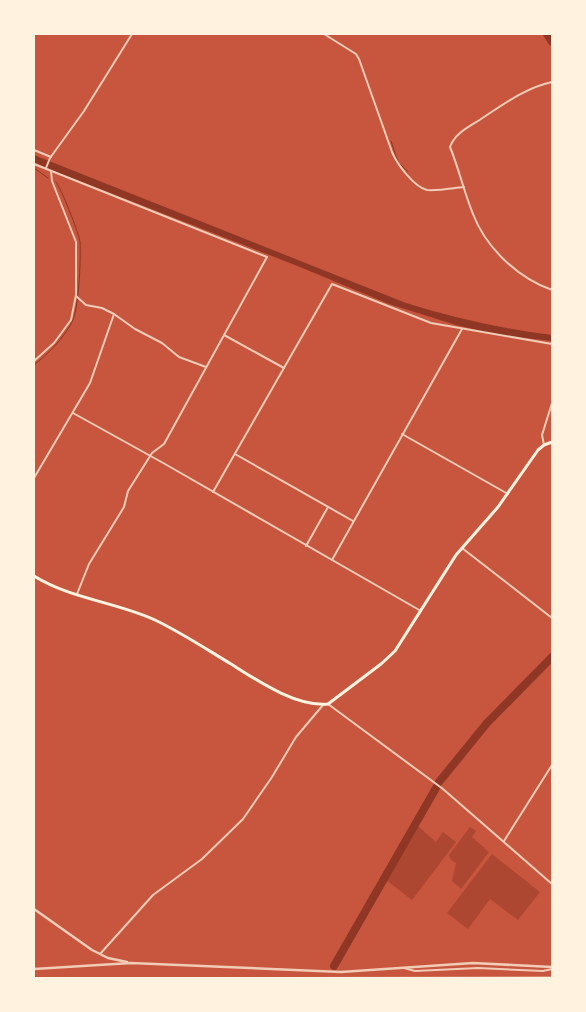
<svg xmlns="http://www.w3.org/2000/svg" width="586" height="1012" font-family="Georgia,serif">
  <style>
    .green { fill: #ae4732 }
    .water { fill: #8f3625 }
    .lines { fill: none; stroke-linecap: round; stroke-linejoin: round }
    .stream { stroke: #8f3625; stroke-width: 1 }
    .river { stroke: #8f3625; stroke-width: 8 }
    .minor { stroke: #f1ccb7; stroke-width: 2 }
    .tertiary { stroke: #f1ccb7; stroke-width: 2.5 }
    .primary { stroke: #fff3e0; stroke-width: 3 }
    .rail { stroke: #e9b49f; stroke-width: 1 }
  </style>
  <rect width="100%" height="100%" fill="#c8553d"/>
  <g class="green">
    <path d="M418,826L436,842L443,832L456,842L412,900L386,880Z"/>
    <path d="M470,827L476,831L472,837L489,852L461,889L452,881L456,863L451,860L449,855Z"/>
    <path d="M492,854L540,892L518,920L490,899L468,929L447,913Z"/>
  </g>
  <path class="water" d="M34,155L406,303C454,318 503,329 552,335V341L499,335L456,325L389,304L300,267L54,171L34,162Z"/>
  <g class="lines">
    <g class="stream">
      <path d="M391,141L398,162L408,172"/>
      <path d="M34,168L48,178"/>
      <path d="M34,365C48,354 63,339 72,322C79,309 81,258 80,242C79,233 61,188 56,182"/>
    </g>
    <g class="river">
      <path d="M547,34L552,42"/>
      <path d="M439,782L487,723L552,657"/>
      <path d="M334,966L436,788"/>
    </g>
    <g class="minor">
      <path d="M324,34L356,54L359,59L392,152C397,164 414,187 427,190C439,191 453,188 464,187"/>
      <path d="M552,82C525,88 504,104 481,119C469,127 455,133 450,147C459,169 464,192 473,214C486,248 518,278 552,290"/>
      <path d="M34,150L51,157"/>
      <path d="M34,164L267,257L164,444L152,453L128,491L124,507L89,564L77,594"/>
      <path d="M46,168L50,158L84,111L132,34"/>
      <path d="M76,296L86,305L102,308L114,314"/>
      <path d="M224,335L284,368"/>
      <path d="M34,361L54,343L71,320L76,295V242L52,181L51,171"/>
      <path d="M73,413L165,464L421,611"/>
      <path d="M402,434L508,494"/>
      <path d="M544,445L542,435L552,403"/>
      <path d="M235,454L353,521"/>
      <path d="M34,478L90,383L114,314L135,329L162,343L179,357L206,367"/>
      <path d="M213,492L332,284L431,323L552,344"/>
      <path d="M306,546L328,507"/>
      <path d="M462,548L552,618"/>
      <path d="M332,560L462,329"/>
      <path d="M328,704L443,789L552,884"/>
      <path d="M504,841L552,765"/>
      <path d="M100,954L153,895L202,859L243,819L272,777L296,737L323,705"/>
      <path d="M404,968L415,971L478,968L543,971L552,969"/>
    </g>
    <g class="tertiary">
      <path d="M34,909L92,950L108,958L127,962"/>
      <path d="M34,969L131,963L341,972L473,963L552,967"/>
    </g>
    <path class="primary" d="M34,576C71,599 116,602 155,620C182,633 206,649 231,664C258,681 296,707 328,704L381,664L395,651L456,555L498,507L538,450L544,445L552,442"/>
    <path class="rail" d="M34,978L552,977"/>
  </g>
  <rect width="586" height="1012" fill="none" stroke="#fff3e0" stroke-width="70"/>
</svg>
